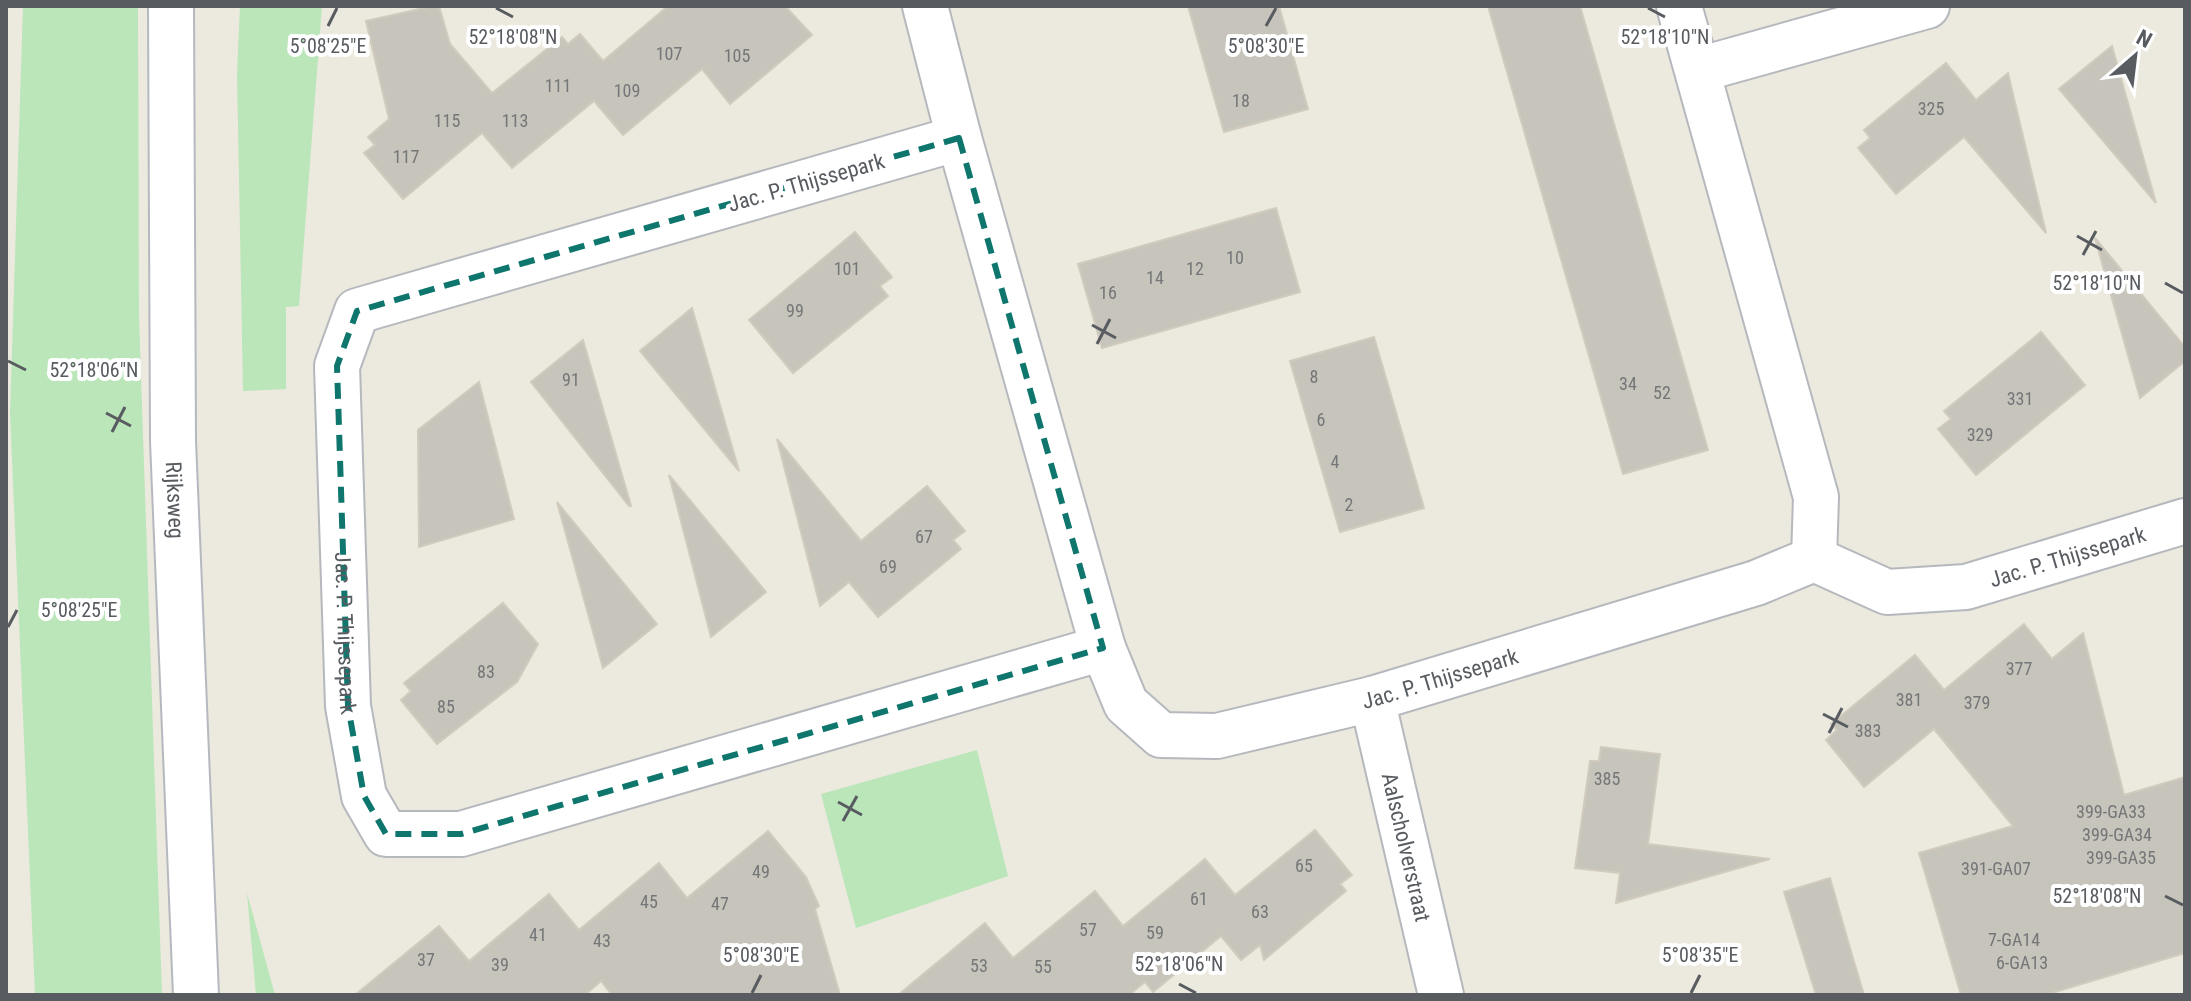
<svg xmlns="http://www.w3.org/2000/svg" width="2191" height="1001" font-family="'Roboto Condensed',sans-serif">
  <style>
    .green { fill: #bae6b9 }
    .building { fill: #c7c4bc; stroke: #d1cbbd; stroke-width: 2 }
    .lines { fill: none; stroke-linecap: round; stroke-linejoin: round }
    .street-casing { stroke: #b5b8bd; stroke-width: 48 }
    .secondary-casing { stroke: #b5b9bf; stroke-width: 48 }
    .street { stroke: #fff; stroke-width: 44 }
    .secondary { stroke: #fff; stroke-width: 44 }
    .marked { fill: none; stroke: #0f766e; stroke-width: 6; stroke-dasharray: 16 10; stroke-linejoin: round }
    .ticks { fill: none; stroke: #585c61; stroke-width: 3 }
    .labels { text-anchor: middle; stroke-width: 8; stroke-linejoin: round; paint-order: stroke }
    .number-label { font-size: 18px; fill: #747678 }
    .street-label { font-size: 22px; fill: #585c61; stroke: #fff }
    .ticks-label { font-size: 20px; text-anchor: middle; fill: #585c61; stroke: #fff; stroke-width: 8; stroke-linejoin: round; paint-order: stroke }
  </style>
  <rect width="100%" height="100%" fill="#ece9df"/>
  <g class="green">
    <path d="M23,6H138L139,317L162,995H35L10,413Z"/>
    <path d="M240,6H322L299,306L286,307V389L243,391L237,73Z"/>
    <path d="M977,750L1008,876L856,928L821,794Z"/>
    <path d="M247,893L275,995H256Z"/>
  </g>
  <g class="building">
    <path d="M433,6H439L450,44L492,93L562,37L568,44L580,34L603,61L668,6H785L812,35L730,104L702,69L623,135L594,101L512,168L482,133L403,199L364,153L375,145L368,137L389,119L366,21Z"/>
    <path d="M1188,6H1279L1308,109L1224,132Z"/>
    <path d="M1488,6H1580L1708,450L1623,474Z"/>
    <path d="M2112,46L2156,203L2059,89Z"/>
    <path d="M1946,63L1976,100L2008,73L2046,233L1964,137L1896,194L1858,148L1870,138L1864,130Z"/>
    <path d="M1276,208L1300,292L1102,348L1078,264Z"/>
    <path d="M855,232L892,277L880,286L888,296L793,373L749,320Z"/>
    <path d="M2095,238L2185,347V361L2140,398Z"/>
    <path d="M692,308L739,471L640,351Z"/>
    <path d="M2041,332L2085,385L1976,475L1938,429L1951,419L1944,411Z"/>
    <path d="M1374,337L1424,508L1340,532L1290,361Z"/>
    <path d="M583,340L631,506H629L531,382Z"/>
    <path d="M479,382L514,519L419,547L418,430Z"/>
    <path d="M777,439L861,541L927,486L965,531L953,540L961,549L878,617L849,582L820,606Z"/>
    <path d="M669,475L766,592L711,637Z"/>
    <path d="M557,502L657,624L603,668Z"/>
    <path d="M503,603L538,644L517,682L437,744L401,700L411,691L404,683Z"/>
    <path d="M2024,624L2052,659L2083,633L2124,795L2185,777V953L2045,995H1961L1919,853L2013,826L1934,729L1864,787L1826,740L1837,730L1831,724L1915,655L1944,690Z"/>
    <path d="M1601,747L1660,754L1648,844L1770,859L1616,903L1620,873L1575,868L1590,761H1599Z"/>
    <path d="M1315,830L1352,875L1340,884L1346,891L1264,960L1260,945L1241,960L1221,936L1153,992L1145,982L1129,995H898L985,923L1013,958L1095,891L1123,926L1205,859L1235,895Z"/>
    <path d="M768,831L806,877L819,906L815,909L840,995H612L601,981L585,995H355L439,926L469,961L549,894L579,930L659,863L687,898Z"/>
    <path d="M1830,878L1850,948L1864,995H1816L1784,892Z"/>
  </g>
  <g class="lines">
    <defs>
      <g id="street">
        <path id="s1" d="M925,6L959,138L1103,648L1126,704L1161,735L1217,736L1372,699L1756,583L1814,559L1887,592L1966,587L2185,521"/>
        <path d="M1679,6L1816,497L1814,559"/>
        <path d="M1698,70L1927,6"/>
        <path id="s2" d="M959,138L357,311L337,366L348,706L364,796L386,834H461L1103,648"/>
        <path id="s3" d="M1372,699L1441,995"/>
      </g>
      <g id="secondary">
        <path id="s4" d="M171,6L173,441L196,995"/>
      </g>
    </defs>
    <use href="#street" class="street-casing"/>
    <use href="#secondary" class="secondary-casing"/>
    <use href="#street" class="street"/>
    <use href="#secondary" class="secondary"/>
  </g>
  <path class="marked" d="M959,138L1103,648L461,834H386L364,796L348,706L337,366L357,311Z"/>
  <path class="ticks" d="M496,8L513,17M1648,8L1665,17M328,26L337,8M1266,26L1276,8M2077,236L2102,250M2083,255L2096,231M2165,283L2183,293M1092,325L1116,338M1097,344L1110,319M8,361L26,370M106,413L131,426M112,432L125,407M8,627L17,610M1823,714L1848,727M1829,733L1842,708M838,802L862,815M843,821L857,796M2165,896L2183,905M1179,984L1196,993M752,993L761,975M1691,993L1700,975"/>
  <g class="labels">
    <g class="number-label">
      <text x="669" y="60">107</text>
      <text x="737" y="62">105</text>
      <text x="558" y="92">111</text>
      <text x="627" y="97">109</text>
      <text x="1241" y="107">18</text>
      <text x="1931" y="115">325</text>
      <text x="447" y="127">115</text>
      <text x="515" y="127">113</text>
      <text x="406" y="163">117</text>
      <text x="1235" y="264">10</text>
      <text x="847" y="275">101</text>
      <text x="1195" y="275">12</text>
      <text x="1155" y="284">14</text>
      <text x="1108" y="299">16</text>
      <text x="795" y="317">99</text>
      <text x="1314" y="383">8</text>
      <text x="571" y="386">91</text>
      <text x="1628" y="390">34</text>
      <text x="1662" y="399">52</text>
      <text x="2020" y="405">331</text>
      <text x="1321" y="426">6</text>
      <text x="1980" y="441">329</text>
      <text x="1335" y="468">4</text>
      <text x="1349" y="511">2</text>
      <text x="924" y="543">67</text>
      <text x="888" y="573">69</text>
      <text x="2019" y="675">377</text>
      <text x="486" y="678">83</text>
      <text x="1909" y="706">381</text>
      <text x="1977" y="709">379</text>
      <text x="446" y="713">85</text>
      <text x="1868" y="737">383</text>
      <text x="1607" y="785">385</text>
      <text x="2111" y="818">399-GA33</text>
      <text x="2117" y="841">399-GA34</text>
      <text x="2121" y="864">399-GA35</text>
      <text x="1304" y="872">65</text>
      <text x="1996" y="875">391-GA07</text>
      <text x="761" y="878">49</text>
      <text x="1199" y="905">61</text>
      <text x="649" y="908">45</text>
      <text x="720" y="910">47</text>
      <text x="1260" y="918">63</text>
      <text x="1088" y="936">57</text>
      <text x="1155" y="939">59</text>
      <text x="538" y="941">41</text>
      <text x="2014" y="946">7-GA14</text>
      <text x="602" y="947">43</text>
      <text x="426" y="966">37</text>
      <text x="2022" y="969">6-GA13</text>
      <text x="500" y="971">39</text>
      <text x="979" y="972">53</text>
      <text x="1043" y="973">55</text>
    </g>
    <g class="street-label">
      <text transform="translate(806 182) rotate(-16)" y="8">Jac. P. Thijssepark</text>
      <text dy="8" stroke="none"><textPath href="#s4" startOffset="494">Rijksweg</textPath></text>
      <text dy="8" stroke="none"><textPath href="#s1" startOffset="1718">Jac. P. Thijssepark</textPath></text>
      <text dy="8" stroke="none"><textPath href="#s2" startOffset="952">Jac. P. Thijssepark</textPath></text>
      <text dy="8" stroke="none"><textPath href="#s1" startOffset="1060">Jac. P. Thijssepark</textPath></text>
      <text dy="8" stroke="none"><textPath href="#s3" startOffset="152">Aalscholverstraat</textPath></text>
    </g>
  </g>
  <g class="ticks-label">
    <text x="513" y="44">52°18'08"N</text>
    <text x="1665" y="44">52°18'10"N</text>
    <text x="328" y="53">5°08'25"E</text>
    <text x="1266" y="53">5°08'30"E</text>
    <text x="2097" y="290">52°18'10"N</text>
    <text x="94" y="377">52°18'06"N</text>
    <text x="79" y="617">5°08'25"E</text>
    <text x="2097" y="903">52°18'08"N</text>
    <text x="761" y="962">5°08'30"E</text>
    <text x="1700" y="962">5°08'35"E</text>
    <text x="1179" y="971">52°18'06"N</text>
  </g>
  <rect width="2191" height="1001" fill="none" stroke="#585c61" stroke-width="16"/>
  <g transform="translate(2135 56) rotate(28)" stroke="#ffffff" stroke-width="6" paint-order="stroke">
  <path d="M0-6L14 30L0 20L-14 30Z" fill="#585c61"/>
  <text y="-12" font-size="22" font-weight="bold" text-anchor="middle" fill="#585c61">N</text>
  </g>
</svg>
